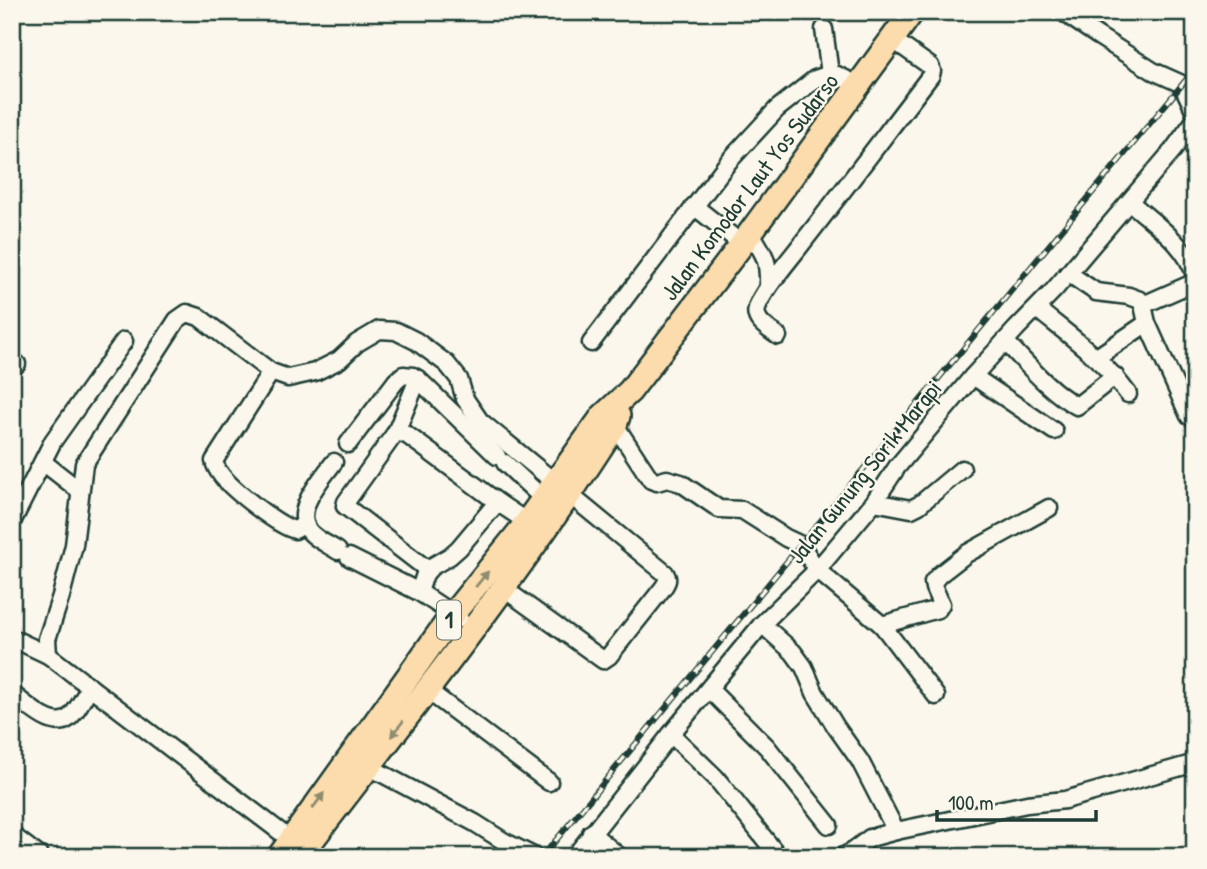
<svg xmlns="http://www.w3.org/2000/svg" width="1207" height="869" font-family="'Patrick Hand',sans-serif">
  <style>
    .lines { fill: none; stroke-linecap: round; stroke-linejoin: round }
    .minor-casing { stroke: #1f3d34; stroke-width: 21 }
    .highway-casing { stroke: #1f3d34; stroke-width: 28 }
    .minor { stroke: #fbf7ec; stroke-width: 16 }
    .highway { stroke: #fcdcac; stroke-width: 23 }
    .rail-casing { stroke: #1f3d34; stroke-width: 6 }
    .rail { stroke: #fbf7ec; stroke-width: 3.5; stroke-dasharray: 10; stroke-linecap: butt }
    .oneway { fill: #8e8c70 }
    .labels { text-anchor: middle; stroke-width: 5; stroke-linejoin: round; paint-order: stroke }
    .shield { fill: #fbf7ec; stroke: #61756b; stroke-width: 2 }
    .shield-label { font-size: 23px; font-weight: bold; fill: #1f3d34 }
    .street-label { font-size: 24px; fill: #1f3d34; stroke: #fbf7ec }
  </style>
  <rect width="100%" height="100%" fill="#fbf7ec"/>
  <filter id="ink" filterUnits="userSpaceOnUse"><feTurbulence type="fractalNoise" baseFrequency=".0143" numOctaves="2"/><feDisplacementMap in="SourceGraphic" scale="14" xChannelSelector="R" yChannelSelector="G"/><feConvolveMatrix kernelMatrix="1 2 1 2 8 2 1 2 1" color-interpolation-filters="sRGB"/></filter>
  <g filter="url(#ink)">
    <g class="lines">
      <defs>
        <g id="minor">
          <path d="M1063,12L1098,36L1153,71L1182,84L1195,112"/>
          <path d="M824,29L830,74"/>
          <path d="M1130,202C1153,223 1187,244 1195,276"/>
          <path d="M694,206L742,244"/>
          <path d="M750,232C765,255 769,260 768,288"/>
          <path d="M1068,273L1096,292L1129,296L1140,300L1143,305L1147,323L1189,416"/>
          <path d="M1143,305L1195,282"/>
          <path d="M1037,309C1071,337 1102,358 1128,394"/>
          <path d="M778,336C769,329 753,321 757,308C761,292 792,257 803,242C846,187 888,131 931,75L932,71L930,66L892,39"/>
          <path d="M1005,341C1025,362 1051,393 1077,406L1115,376"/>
          <path d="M591,343L729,161L777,109L815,79L830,74L837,75L858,85"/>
          <path d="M1097,357L1147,323"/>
          <path d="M12,360L17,364"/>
          <path d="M271,372L214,461C215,466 218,471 222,476C233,490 278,526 295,530L305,524"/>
          <path d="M973,376L1054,431"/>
          <path d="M607,420L615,425L651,480L657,482L667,479L681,483L719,509L742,510L786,538L801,545L817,570L882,625L936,696"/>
          <path d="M396,432L418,379"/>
          <path d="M348,444L396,381L403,375L413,376L418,379L497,456"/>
          <path d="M43,462L80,491"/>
          <path d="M334,462C322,479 291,511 310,532C317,540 329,545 338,551"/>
          <path d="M505,463L550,505"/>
          <path d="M874,502L911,509L919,505L962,469"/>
          <path d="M12,522L53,441L124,341"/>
          <path d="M349,557L419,592L460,619"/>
          <path d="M428,570L345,506L346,502L396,432L407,435L500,504"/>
          <path d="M419,592L425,574L431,567L450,556L459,548L495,505L500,504L527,522"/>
          <path d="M762,624L793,652L804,667L815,693L836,727L860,761L896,831"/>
          <path d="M882,625L938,609L941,604L934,588L933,582L939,575L966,554L1049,508"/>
          <path d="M12,638L48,655L291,840"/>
          <path d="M48,655L47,639L61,596L74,545L84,464L177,320L187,313L199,317L271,372L288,378L315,372L339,360L357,343L379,330L396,331L416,341L447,364L459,379L465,399L480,421L665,573C669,579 667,582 663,588L609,656L603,660L503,588"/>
          <path d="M709,689L767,747L829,825"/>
          <path d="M427,690L549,782"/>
          <path d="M12,694C27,704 55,734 71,716C79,708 84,696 90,687"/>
          <path d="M671,734L716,778L779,857"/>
          <path d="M362,763L475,823L505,842L535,857"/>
          <path d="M591,833L620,857"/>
          <path d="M12,835L41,857"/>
          <path d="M574,857L671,734L762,624L817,570L874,502L897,467L973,376L1017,328L1054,290L1173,150L1195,120"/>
          <path d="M842,857L850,853L870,838L896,831L1027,804L1065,800L1195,763"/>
        </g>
        <g id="highway">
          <path d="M279,857L453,614L521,530L603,416L630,391L742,244L912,12"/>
          <path d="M299,857C407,716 519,576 615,425L618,416"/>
        </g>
      </defs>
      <use href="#minor" class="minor-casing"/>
      <use href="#highway" class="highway-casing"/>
      <use href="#minor" class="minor"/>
      <use href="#highway" class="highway"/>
      <defs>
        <path id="rail" d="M542,857L1195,69"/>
      </defs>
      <use href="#rail" class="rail-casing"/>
      <use href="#rail" class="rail"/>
    </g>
    <defs><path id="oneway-solid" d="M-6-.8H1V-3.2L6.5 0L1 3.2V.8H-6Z" transform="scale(1.75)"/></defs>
    <g class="oneway">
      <use href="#oneway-solid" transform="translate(482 579) rotate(-51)"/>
      <use href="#oneway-solid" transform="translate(397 729) rotate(128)"/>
      <use href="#oneway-solid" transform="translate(318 801) rotate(-54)"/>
    </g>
  </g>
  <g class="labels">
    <rect class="shield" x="437" y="600.5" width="24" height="39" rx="5"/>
    <g class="shield-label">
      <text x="449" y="628">1</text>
    </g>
    <g class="street-label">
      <text transform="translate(750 187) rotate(-53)" y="8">Jalan Komodor Laut Yos Sudarso</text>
      <text transform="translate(865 472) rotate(-51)" y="8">Jalan Gunung Sorik Marapi</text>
    </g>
  </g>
  <rect width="1207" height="869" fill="none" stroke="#fbf7ec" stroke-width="42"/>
  <rect x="21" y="21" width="1165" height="827" fill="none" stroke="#1f3d34" stroke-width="2.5" filter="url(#ink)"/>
  <path d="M937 810v10h159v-10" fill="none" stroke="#1f3d34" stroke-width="3.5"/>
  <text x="948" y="810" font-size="21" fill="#1f3d34" stroke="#fbf7ec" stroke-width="5" paint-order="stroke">100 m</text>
</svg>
